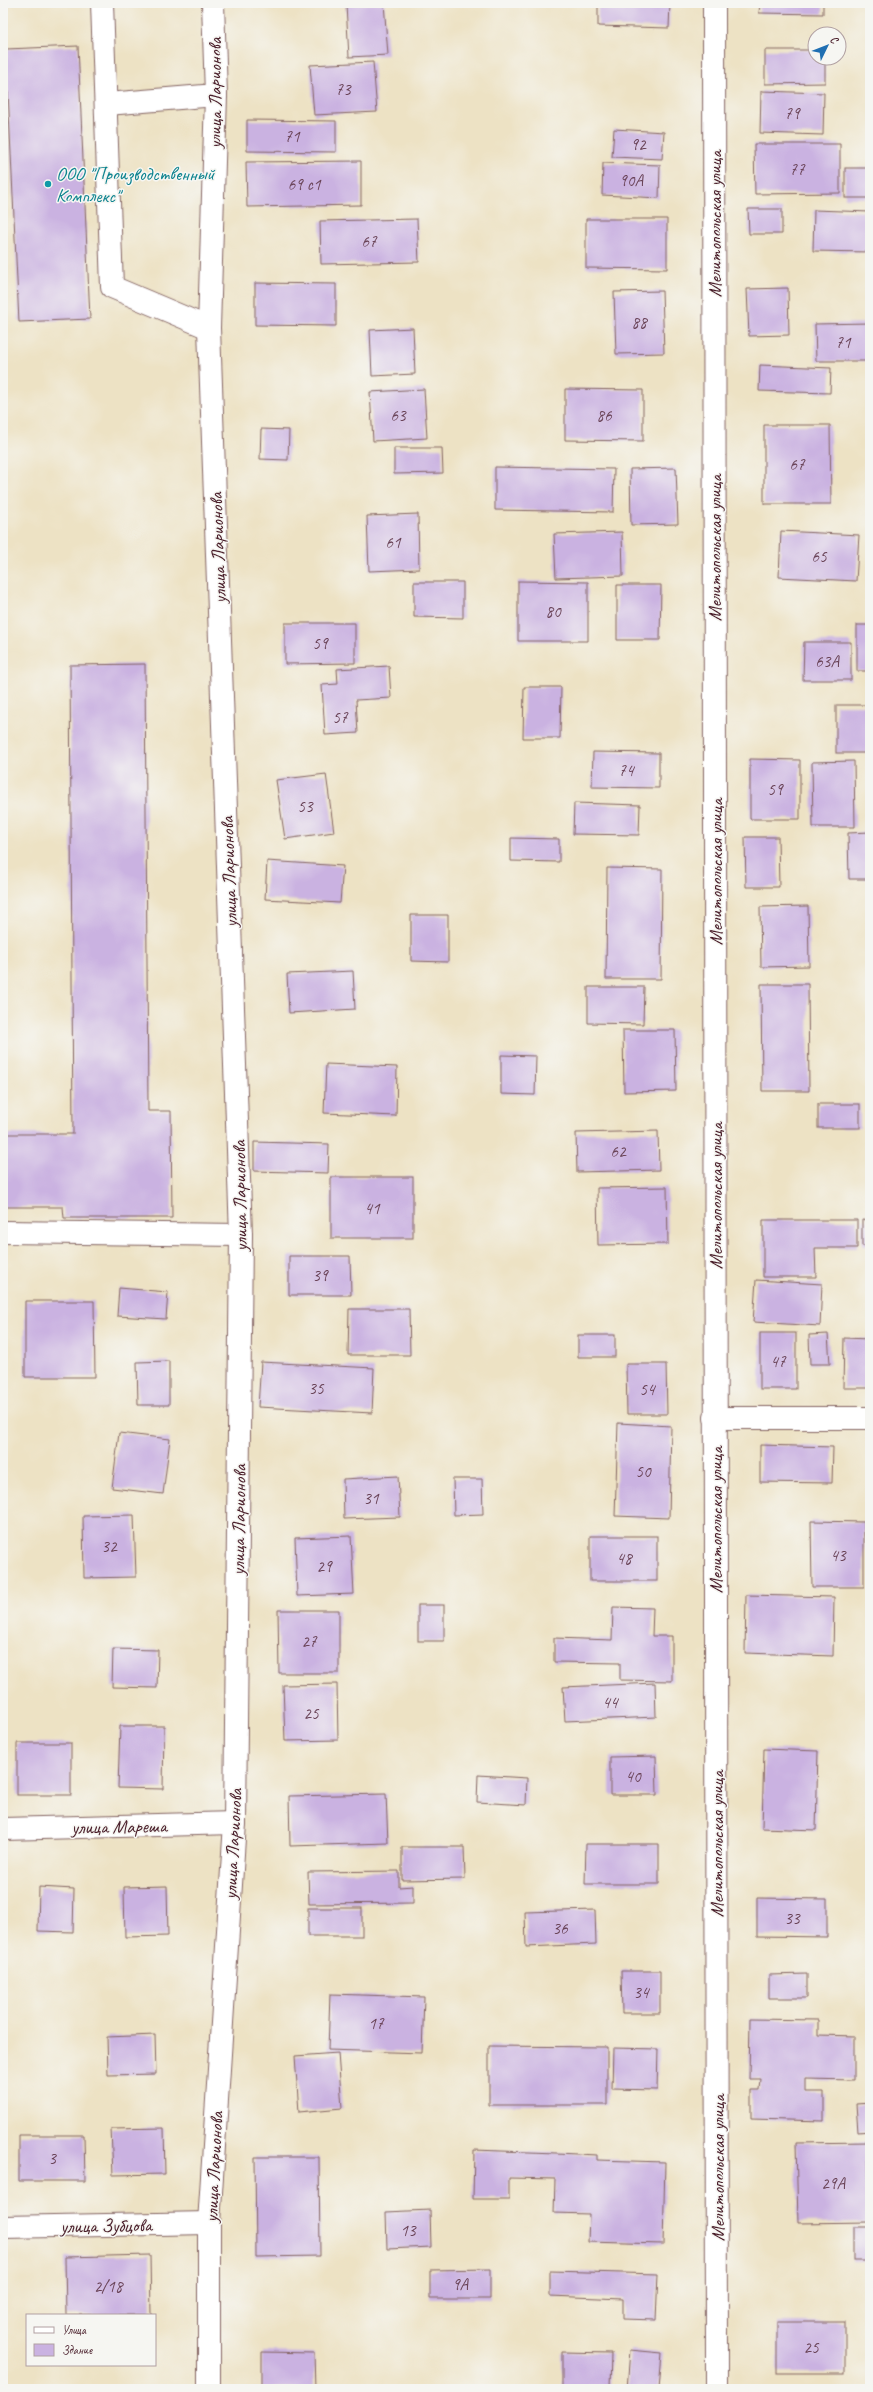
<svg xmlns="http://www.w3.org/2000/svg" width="873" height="2392" font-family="Caveat,sans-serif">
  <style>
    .building { fill: #cab2e1 }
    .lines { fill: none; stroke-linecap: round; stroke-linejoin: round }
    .minor-casing { stroke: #836361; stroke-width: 24 }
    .minor { stroke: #fff; stroke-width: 22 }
    .culture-dot { fill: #0f9aa8; stroke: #f6f6f2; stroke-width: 1.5 }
    .labels { text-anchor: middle; stroke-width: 3; stroke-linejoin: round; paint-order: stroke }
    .number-label { font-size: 17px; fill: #6a4458 }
    .street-label { font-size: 19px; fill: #4a1f2b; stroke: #f6f6f2 }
    .culture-label { font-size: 19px; fill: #0d838f; stroke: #f6f6f2; text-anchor: start }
  </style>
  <rect width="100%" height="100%" fill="#f6f6f2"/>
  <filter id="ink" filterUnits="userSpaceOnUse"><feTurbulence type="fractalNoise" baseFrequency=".025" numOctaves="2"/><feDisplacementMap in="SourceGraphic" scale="8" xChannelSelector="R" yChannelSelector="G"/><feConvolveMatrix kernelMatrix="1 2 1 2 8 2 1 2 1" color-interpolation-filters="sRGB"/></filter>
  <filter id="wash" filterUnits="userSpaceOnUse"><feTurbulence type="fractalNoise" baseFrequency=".012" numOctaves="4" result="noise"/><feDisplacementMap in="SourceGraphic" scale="16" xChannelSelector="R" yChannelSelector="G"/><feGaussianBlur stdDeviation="0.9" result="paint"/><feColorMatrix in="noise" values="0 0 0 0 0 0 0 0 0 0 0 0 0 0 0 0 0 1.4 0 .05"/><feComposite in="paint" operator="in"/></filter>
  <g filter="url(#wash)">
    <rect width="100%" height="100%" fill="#ede2c4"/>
    <g id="blocks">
      <g class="building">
        <path d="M384,3L388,55L349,57L346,5Z"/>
        <path d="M598,3H670L669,28L598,26Z"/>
        <path d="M760,3H823V14L759,13Z"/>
        <path d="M78,46L90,319L19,322L6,49Z"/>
        <path d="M765,50H815V58H825V83L765,84Z"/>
        <path d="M373,62L377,112L314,115L310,65Z"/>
        <path d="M761,91L824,93L823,135L760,133Z"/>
        <path d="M247,120L336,121V152L247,151Z"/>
        <path d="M614,129L664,132L662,159L612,157Z"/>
        <path d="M754,144H840V193L755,194Z"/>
        <path d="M361,161V205L247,207L246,162Z"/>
        <path d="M603,163L660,165L659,198L602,195Z"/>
        <rect x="845" y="168" width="25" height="30"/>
        <path d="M748,209H782V234H749Z"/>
        <path d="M814,210L870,212V252L813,251Z"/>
        <path d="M417,219L419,262L321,264L320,221Z"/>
        <path d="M586,219H667V269L586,268Z"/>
        <path d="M255,283L336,284V326L255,325Z"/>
        <path d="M788,288L789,335L749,336L747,289Z"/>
        <path d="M662,291L664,353L616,354L614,292Z"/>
        <path d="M870,323V361H816L815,324Z"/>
        <path d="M413,328L415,374L372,376L370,330Z"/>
        <path d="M760,365L831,368L830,393L759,391Z"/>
        <path d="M424,389L427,438L373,441L370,392Z"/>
        <path d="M565,389L643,390V441L565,440Z"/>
        <path d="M764,425H830L831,504H764Z"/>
        <path d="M261,429L289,430L288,460L260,459Z"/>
        <path d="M394,448H442L443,473L394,474Z"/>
        <path d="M495,467L614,469L613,512L495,510Z"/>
        <path d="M676,468L678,524L631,525L630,469Z"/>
        <path d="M418,514L419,569L369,571L367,516Z"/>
        <path d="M781,531L859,535L856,581L779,577Z"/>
        <path d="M622,532L623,576L556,578L554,534Z"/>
        <path d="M518,581L588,582V641H518Z"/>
        <path d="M414,582H463V618L414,617Z"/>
        <path d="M617,585H661L660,640H617Z"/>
        <path d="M285,623H355V663L285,664Z"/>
        <rect x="857" y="625" width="13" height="46"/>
        <path d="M804,642H851V680H803Z"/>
        <path d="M145,664L148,1111H171L172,1218H64L63,1207H3V1134H73L70,665Z"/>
        <path d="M389,666L391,698L356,700L358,733L325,735L322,685L338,684L337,669Z"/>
        <path d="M524,687H561L560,738H523Z"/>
        <rect x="836" y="705" width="34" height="48"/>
        <path d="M593,752L659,753V788L592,787Z"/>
        <path d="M750,759L800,760V819H750Z"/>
        <path d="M854,761L855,827H813L812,762Z"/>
        <path d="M326,774L334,832L285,839L276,780Z"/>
        <path d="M574,803L640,805L639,835L573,834Z"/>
        <path d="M870,832V879H849L848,833Z"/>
        <path d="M745,837H778L779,887H746Z"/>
        <path d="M511,838L559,839V862L511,861Z"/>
        <path d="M267,861L343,866L340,903L265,899Z"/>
        <path d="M607,868L662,869L661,979H606Z"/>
        <path d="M808,906L809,966L761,967L760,907Z"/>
        <path d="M411,915H448V962L411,961Z"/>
        <path d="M353,971L355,1009L289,1013L287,974Z"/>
        <path d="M761,984H808L809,1091H762Z"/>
        <path d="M588,987H644L643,1024L588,1023Z"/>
        <path d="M623,1030H675L676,1091L624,1092Z"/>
        <path d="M501,1055L536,1056L535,1095L501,1094Z"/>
        <path d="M326,1064L397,1067L396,1116L324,1113Z"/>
        <rect x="818" y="1104" width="42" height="24"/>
        <path d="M658,1131L659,1170L577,1172L576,1133Z"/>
        <path d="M254,1142L329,1144L328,1173L254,1171Z"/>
        <rect x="331" y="1177" width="82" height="61"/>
        <path d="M667,1187L668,1244L598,1245L597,1188Z"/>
        <path d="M763,1220H857V1248H815L816,1277H763Z"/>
        <path d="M862,1220L870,1221V1246H862Z"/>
        <path d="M289,1256H350L351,1295H289Z"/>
        <path d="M756,1280L822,1284L820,1326L753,1322Z"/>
        <path d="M119,1288L168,1292L166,1319L117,1316Z"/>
        <path d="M25,1301H94L95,1377H25Z"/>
        <path d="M349,1309H409L410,1355H348Z"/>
        <rect x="760" y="1333" width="36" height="56"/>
        <path d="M828,1334L830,1364H810L809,1335Z"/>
        <rect x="578" y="1335" width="37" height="22"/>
        <path d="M844,1338L870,1339V1388H843Z"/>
        <path d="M169,1361V1405H138L137,1362Z"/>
        <path d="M261,1362L374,1368L372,1413L258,1407Z"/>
        <path d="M626,1364H666L667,1414H627Z"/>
        <path d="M618,1423L671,1426L669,1518L615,1516Z"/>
        <path d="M119,1433L170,1439L163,1494L112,1488Z"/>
        <path d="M760,1445L833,1447L832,1483L760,1482Z"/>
        <path d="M398,1476L400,1517L344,1519L343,1479Z"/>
        <path d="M453,1479H482L483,1514L454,1515Z"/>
        <path d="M134,1515L136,1577L84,1578L83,1516Z"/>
        <path d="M811,1521L864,1522V1587H812Z"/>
        <path d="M351,1536L354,1594L297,1596L295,1538Z"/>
        <rect x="590" y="1536" width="67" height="45"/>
        <path d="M746,1595L834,1597L833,1656L745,1653Z"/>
        <rect x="418" y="1605" width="26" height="36"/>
        <path d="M613,1607L653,1608L652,1636H672V1681L620,1680V1663L554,1662V1638L612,1640Z"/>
        <path d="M278,1610H339V1673H279Z"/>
        <path d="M113,1649L158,1650L157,1688L112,1687Z"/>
        <path d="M655,1683L656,1717L565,1721L563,1687Z"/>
        <path d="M337,1684L338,1740L285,1741L283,1685Z"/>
        <path d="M120,1726H164L163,1789L118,1788Z"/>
        <rect x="17" y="1743" width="54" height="52"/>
        <path d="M764,1749L818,1751L816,1830L762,1828Z"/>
        <path d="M656,1756L657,1795H610V1757Z"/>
        <path d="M478,1775L527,1778L526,1805L477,1802Z"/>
        <path d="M386,1794L388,1843L290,1846L289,1796Z"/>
        <path d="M586,1844H659V1884H585Z"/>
        <path d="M402,1847H464L465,1879L402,1880Z"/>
        <path d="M399,1871V1887L413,1886V1903L309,1904L308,1872Z"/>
        <path d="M167,1886L168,1936L125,1937L124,1887Z"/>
        <path d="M39,1887L74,1889L73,1932L38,1931Z"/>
        <path d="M757,1898L827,1899V1937L757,1936Z"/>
        <rect x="308" y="1908" width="54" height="28"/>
        <path d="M595,1910L596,1944L526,1947L525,1912Z"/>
        <path d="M621,1971H660V2013H622Z"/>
        <path d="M807,1974V1998H769V1975Z"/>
        <path d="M330,1994L424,1997L422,2053L328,2050Z"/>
        <path d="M750,2019L818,2020V2035L854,2036V2080L805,2079V2092H824V2121L751,2119V2090H760L761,2079H749Z"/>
        <path d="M155,2035L156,2074L108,2075L107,2037Z"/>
        <path d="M489,2046L607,2047V2105H489Z"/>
        <path d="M613,2048L658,2049L657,2090L612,2089Z"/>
        <path d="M338,2053L342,2108L299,2112L295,2056Z"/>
        <path d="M870,2103V2131L858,2132L856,2104Z"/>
        <path d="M164,2128L165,2174L113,2175L111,2129Z"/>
        <path d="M19,2135H84L85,2181H19Z"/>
        <path d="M868,2142L869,2222L798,2223L796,2143Z"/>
        <path d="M474,2150L556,2153L597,2155V2160L665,2162L663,2244L588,2242L589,2214L554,2213L555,2179L509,2178V2199H473Z"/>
        <path d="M255,2157H319L320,2256L256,2257Z"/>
        <path d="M430,2210L431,2247L387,2249L386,2212Z"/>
        <rect x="853" y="2227" width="17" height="34"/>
        <path d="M150,2255L151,2315H66L65,2257Z"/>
        <path d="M490,2269V2299H430V2270Z"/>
        <path d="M550,2271L658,2274L656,2320L623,2319V2299L550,2296Z"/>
        <rect x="777" y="2322" width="68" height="51"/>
        <path d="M630,2350L662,2353L659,2389H627Z"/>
        <path d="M262,2352L314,2353L315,2389H262Z"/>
        <path d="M562,2352L611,2353L610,2389H562Z"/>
      </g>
    </g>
  </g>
  <g filter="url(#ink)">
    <use href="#blocks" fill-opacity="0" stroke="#836361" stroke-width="1"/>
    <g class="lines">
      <defs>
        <g id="minor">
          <path d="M102,3L112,287L209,328"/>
          <path d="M714,3L717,2389"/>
          <path d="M107,104L216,95"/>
          <path d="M3,1232L241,1235"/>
          <path d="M715,1418H870"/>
          <path d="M3,1829L235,1823"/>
          <path d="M3,2227L209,2223"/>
          <path d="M209,2389V2223L235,1823L241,1235L209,328L216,95L213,3"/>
        </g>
      </defs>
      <use href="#minor" class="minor-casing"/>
      <use href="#minor" class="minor"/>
    </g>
  </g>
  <circle class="culture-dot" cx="48" cy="184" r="4"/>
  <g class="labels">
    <g class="number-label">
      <text x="343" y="95">73</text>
      <text x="792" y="119">79</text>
      <text x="292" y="142">71</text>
      <text x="638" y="150">92</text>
      <text x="797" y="175">77</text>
      <text x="631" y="186">90А</text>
      <text x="304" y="190">69 с1</text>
      <text x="369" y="247">67</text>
      <text x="639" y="328">88</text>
      <text x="843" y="348">71</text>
      <text x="398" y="421">63</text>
      <text x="604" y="421">86</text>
      <text x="797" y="470">67</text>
      <text x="393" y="548">61</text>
      <text x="819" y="562">65</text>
      <text x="553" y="617">80</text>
      <text x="320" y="649">59</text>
      <text x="827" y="667">63А</text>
      <text x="340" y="723">57</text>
      <text x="626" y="776">74</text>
      <text x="775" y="795">59</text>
      <text x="305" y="812">53</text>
      <text x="618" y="1157">62</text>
      <text x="372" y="1214">41</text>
      <text x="320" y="1281">39</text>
      <text x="778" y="1367">47</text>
      <text x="316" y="1394">35</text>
      <text x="647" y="1395">54</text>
      <text x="643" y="1477">50</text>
      <text x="371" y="1504">31</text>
      <text x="109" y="1552">32</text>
      <text x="838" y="1561">43</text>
      <text x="624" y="1564">48</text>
      <text x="324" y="1572">29</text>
      <text x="309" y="1647">27</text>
      <text x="610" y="1708">44</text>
      <text x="311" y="1719">25</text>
      <text x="633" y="1782">40</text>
      <text x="792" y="1924">33</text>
      <text x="560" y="1934">36</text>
      <text x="641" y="1998">34</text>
      <text x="376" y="2029">17</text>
      <text x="52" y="2164">3</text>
      <text x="833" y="2189">29А</text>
      <text x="408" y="2236">13</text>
      <text x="460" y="2290">9А</text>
      <text x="108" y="2292">2/18</text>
      <text x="811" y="2353">25</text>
    </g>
    <g class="street-label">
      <text transform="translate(214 93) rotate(-90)" y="7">улица Ларионова</text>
      <text transform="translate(714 224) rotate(-90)" y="7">Мелитопольская улица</text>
      <text transform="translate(217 548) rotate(-92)" y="7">улица Ларионова</text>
      <text transform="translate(714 548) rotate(-90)" y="7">Мелитопольская улица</text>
      <text transform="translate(228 872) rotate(-92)" y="7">улица Ларионова</text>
      <text transform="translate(715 872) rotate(-90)" y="7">Мелитопольская улица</text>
      <text transform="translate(239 1196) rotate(-91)" y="7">улица Ларионова</text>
      <text transform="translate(715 1196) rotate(-90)" y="7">Мелитопольская улица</text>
      <text transform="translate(238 1520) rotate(-89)" y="7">улица Ларионова</text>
      <text transform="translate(715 1520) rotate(-90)" y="7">Мелитопольская улица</text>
      <text transform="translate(119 1826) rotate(-1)" y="7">улица Мареша</text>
      <text transform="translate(232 1844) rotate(-87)" y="7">улица Ларионова</text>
      <text transform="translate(716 1844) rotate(-90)" y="7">Мелитопольская улица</text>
      <text transform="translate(213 2167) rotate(-87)" y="7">улица Ларионова</text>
      <text transform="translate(717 2168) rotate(-90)" y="7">Мелитопольская улица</text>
      <text transform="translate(106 2225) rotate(-1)" y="7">улица Зубцова</text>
    </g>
    <g class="culture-label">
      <text x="56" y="180">ООО "Производственный<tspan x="56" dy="22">Комплекс"</tspan></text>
    </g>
  </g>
  <rect width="873" height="2392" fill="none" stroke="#f6f6f2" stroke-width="16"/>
  <rect x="26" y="2314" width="130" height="52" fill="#f6f6f2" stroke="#b1a0a2"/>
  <rect x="34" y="2327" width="20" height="6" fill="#ffffff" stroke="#b1a0a2"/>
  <text x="62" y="2334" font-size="12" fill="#4a1f2b">Улица</text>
  <rect x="34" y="2344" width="20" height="12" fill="#cab2e1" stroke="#b1a0a2"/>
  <text x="62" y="2354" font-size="12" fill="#4a1f2b">Здание</text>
  <g transform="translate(827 46) rotate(47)"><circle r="19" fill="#f6f6f2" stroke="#b1a0a2"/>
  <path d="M0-3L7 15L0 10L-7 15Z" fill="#1f6fb2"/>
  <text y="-6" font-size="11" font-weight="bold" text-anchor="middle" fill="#4a1f2b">С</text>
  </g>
</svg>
